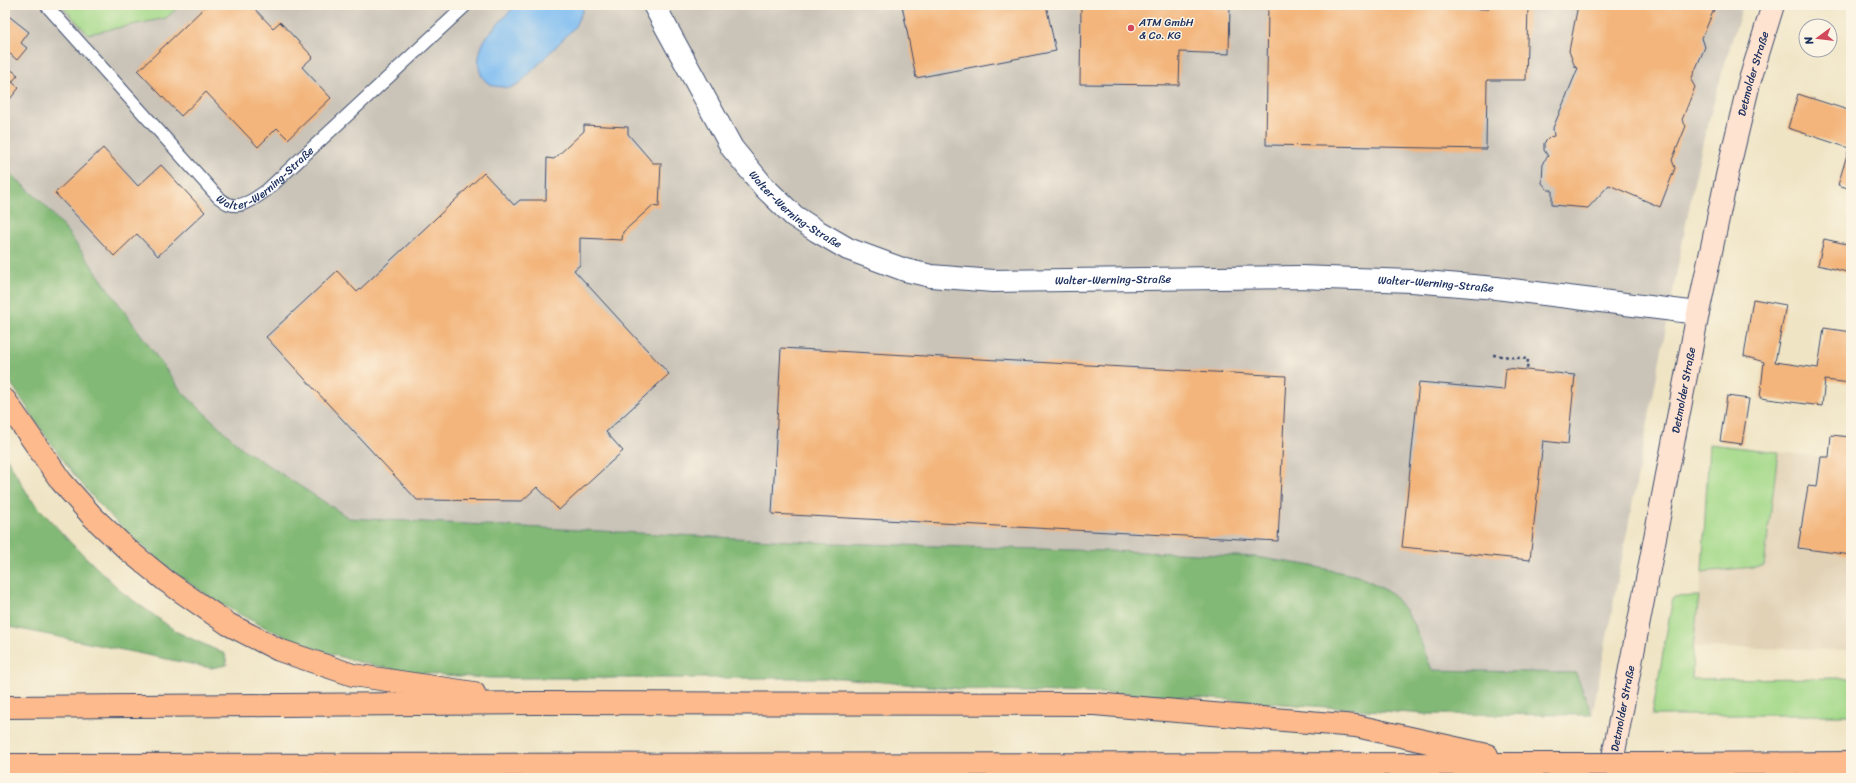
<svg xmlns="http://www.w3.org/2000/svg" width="1856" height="783" font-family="Sriracha,sans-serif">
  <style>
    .built { fill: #e1d2b6 }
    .industrial { fill: #c9c3b8 }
    .green { fill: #a4d98a; stroke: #608474 }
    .forest { fill: #83b976; stroke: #4f746a }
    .water { fill: #7fbdf2; stroke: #4d76a8 }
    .building { fill: #f3b57b }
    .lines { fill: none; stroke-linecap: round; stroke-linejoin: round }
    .lane-casing { stroke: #3b4a6d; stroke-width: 14 }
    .street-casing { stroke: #3b4a6d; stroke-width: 24 }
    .secondary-casing { stroke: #3b4a6d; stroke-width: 24 }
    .highway-casing { stroke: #3b4a6d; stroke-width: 24 }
    .path { stroke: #3b4a6d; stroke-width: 2.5; stroke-dasharray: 3 3; stroke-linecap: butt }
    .lane { stroke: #fff; stroke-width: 12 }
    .street { stroke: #fff; stroke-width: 22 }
    .secondary { stroke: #fee3d1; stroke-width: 22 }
    .highway { stroke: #fcba8d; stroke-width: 22 }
    .highway-bridge-casing { stroke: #3b4a6d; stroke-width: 24; stroke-linecap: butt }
    .highway-bridge { stroke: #fcba8d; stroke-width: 22 }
    .poi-dot { fill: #d1495b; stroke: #fcf5e5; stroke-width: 1.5 }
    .labels { text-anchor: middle; stroke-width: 3; stroke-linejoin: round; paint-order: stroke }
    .poi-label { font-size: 11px; fill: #1b2f5e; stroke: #fcf5e5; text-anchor: start }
    .street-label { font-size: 11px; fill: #1b2f5e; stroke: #fcf5e5 }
  </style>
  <rect width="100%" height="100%" fill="#fcf5e5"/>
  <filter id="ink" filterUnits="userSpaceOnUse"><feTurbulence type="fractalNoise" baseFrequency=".025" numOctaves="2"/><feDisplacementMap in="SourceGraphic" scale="8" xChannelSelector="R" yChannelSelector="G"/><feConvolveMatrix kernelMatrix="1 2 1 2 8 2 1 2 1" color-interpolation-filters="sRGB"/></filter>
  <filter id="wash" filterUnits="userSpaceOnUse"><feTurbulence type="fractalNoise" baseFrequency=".012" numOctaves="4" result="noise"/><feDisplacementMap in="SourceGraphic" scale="16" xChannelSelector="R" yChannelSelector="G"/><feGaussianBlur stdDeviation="0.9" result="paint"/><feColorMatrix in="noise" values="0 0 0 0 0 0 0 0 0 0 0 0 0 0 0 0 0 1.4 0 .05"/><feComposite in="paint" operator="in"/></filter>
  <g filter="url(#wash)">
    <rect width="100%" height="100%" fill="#efe4c4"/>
    <path class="built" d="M1778,452L1851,460V650L1693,647L1702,572L1764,566Z"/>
    <path class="industrial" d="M5,5H61L88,34L166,18L181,5H1743L1723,69L1703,142L1693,187L1592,715L1575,673L1432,670L1415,627L1393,595L1358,576L1307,565L1255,557L1176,553L831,543L349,518L243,449L182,392L69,234L44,204L5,169Z"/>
    <g class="green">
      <path d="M61,5H181L166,18L88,34Z"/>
      <path d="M1709,444L1778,452L1764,566L1702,572Z"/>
      <path d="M1699,596L1693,647L1692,679L1851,678V715H1652L1673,597Z"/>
    </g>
    <g class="forest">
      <path d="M5,169L44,204L69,234L182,392L243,449L349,518L831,543L1176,553L1255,557L1307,565L1358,576L1377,585L1393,595L1405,610L1415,627L1432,670L1576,673L1592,715L1424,714L1158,695L960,689L840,678H489C440,675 389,672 341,657C224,621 123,547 53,446C40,429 29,410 17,392C13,386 6,378 5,371C2,356 5,328 5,311C5,264 5,216 5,169Z"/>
      <path d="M5,455L30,498L71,543L123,593L177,632L225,654L227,665L211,668L5,626Z"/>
    </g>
    <path class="water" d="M516,5H581L583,10L574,28L521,82L510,88C505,87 499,87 494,86C472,78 477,50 488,35C497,24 507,15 516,5Z"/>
    <g id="blocks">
      <g class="building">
        <path d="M207,5H251L273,28L280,22L313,57L302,67L331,98L288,139L277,128L258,147L206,92L181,116L138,71Z"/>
        <path d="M902,5H1046L1056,51L916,78Z"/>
        <path d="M1081,5H1230L1229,54L1180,52L1179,85L1080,84Z"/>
        <path d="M1268,5H1388L1488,9L1489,5L1528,7L1526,80H1487L1486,149L1266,145Z"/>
        <path d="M1578,5H1710L1715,7L1702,38L1705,47L1691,80L1695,87L1682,120L1686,126L1672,160L1675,168L1660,207L1609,185L1588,208L1552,205V190H1548L1542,183L1543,162L1548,156L1544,150V143L1550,137L1554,136L1553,128L1578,68L1575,67L1569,51Z"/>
        <path d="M5,13L29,32L21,43L27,48L17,60L9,53L5,58Z"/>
        <path d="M5,65L18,75L12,82L19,88L5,105Z"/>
        <path d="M1798,94L1851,111V189L1838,185L1849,148L1788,128Z"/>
        <path d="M584,125L628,127V134L653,163H661L659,207L652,206L623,232L622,240L580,238V265L574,270L669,374L606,432L623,451L559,510L537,487L522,501L417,500L266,337L337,271L357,292L484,173L514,205L520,200H546L547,158L554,159L584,131Z"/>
        <path d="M103,148L138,186L161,165L205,212L158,256L137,234L114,256L55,193Z"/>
        <path d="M1824,239L1851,245V273L1818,265Z"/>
        <path d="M1753,299L1786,305L1775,362L1818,368L1824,328L1851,332V383L1825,380L1822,406L1760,398L1764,362L1744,356Z"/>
        <path d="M781,348L1286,376L1278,541L772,514Z"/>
        <path d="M1506,368L1575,375L1568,444L1543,441L1530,560L1402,547L1419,382L1504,390Z"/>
        <path d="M1727,396L1749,399L1742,444L1720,441Z"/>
        <path d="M1831,435L1851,437V555L1798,548L1808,486L1817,487L1821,457H1829Z"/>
      </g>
    </g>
  </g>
  <g filter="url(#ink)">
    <use href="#blocks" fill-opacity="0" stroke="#3b4a6d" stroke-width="1"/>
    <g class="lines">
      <defs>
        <g id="lane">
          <path id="s1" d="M46,5L218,197C221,199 225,203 229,204C242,209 257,197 267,190L466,5"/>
        </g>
        <g id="street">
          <path id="s2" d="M654,5L732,148L764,187L794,216L817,231L848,249L905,270L931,276L993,281L1299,277L1412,281L1496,288L1698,313"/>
        </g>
        <g id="secondary">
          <path id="s3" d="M1609,778L1698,313L1728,171L1749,83L1773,5"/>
        </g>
        <g id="highway">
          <path d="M5,400L61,481L93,517L128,550L166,581L228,624L279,650L353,675L474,693"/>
          <path d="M5,707L535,703L1094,704L1356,726L1487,755"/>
          <path d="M1647,764L1851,763"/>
          <path d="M5,765L1577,764"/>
        </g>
      </defs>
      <use href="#lane" class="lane-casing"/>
      <use href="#street" class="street-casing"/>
      <use href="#secondary" class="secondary-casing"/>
      <use href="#highway" class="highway-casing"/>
      <path class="path" d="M1493,355L1528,359L1527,370"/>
      <use href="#lane" class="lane"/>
      <use href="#street" class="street"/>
      <use href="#secondary" class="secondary"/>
      <use href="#highway" class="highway"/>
      <defs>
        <path id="highway-bridge" d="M1577,764H1647"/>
      </defs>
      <use href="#highway-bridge" class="highway-bridge-casing"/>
      <use href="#highway-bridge" class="highway-bridge"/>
    </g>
  </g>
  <circle class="poi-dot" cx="1131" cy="28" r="4"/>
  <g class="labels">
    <g class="poi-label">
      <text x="1139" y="26">ATM GmbH<tspan x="1139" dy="13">&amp; Co. KG</tspan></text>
    </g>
    <g class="street-label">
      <text dy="4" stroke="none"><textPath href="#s3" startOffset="719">Detmolder Straße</textPath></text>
      <text dy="4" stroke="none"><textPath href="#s1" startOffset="316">Walter-Werning-Straße</textPath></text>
      <text dy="4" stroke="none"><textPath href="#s2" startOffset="252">Walter-Werning-Straße</textPath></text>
      <text dy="4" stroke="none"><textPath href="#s2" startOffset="588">Walter-Werning-Straße</textPath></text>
      <text dy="4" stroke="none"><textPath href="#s2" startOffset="911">Walter-Werning-Straße</textPath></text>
      <text dy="4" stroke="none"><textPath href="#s3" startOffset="395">Detmolder Straße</textPath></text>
      <text dy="4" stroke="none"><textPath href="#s3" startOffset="71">Detmolder Straße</textPath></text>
    </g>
  </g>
  <rect width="1856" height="783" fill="none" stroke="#fcf5e5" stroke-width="20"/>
  <g transform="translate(1818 38) rotate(255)"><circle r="19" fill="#fcf5e5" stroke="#a2a6af"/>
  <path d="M0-3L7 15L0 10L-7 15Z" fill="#d1495b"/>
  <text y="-6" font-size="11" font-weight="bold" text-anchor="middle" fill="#1b2f5e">N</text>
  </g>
</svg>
